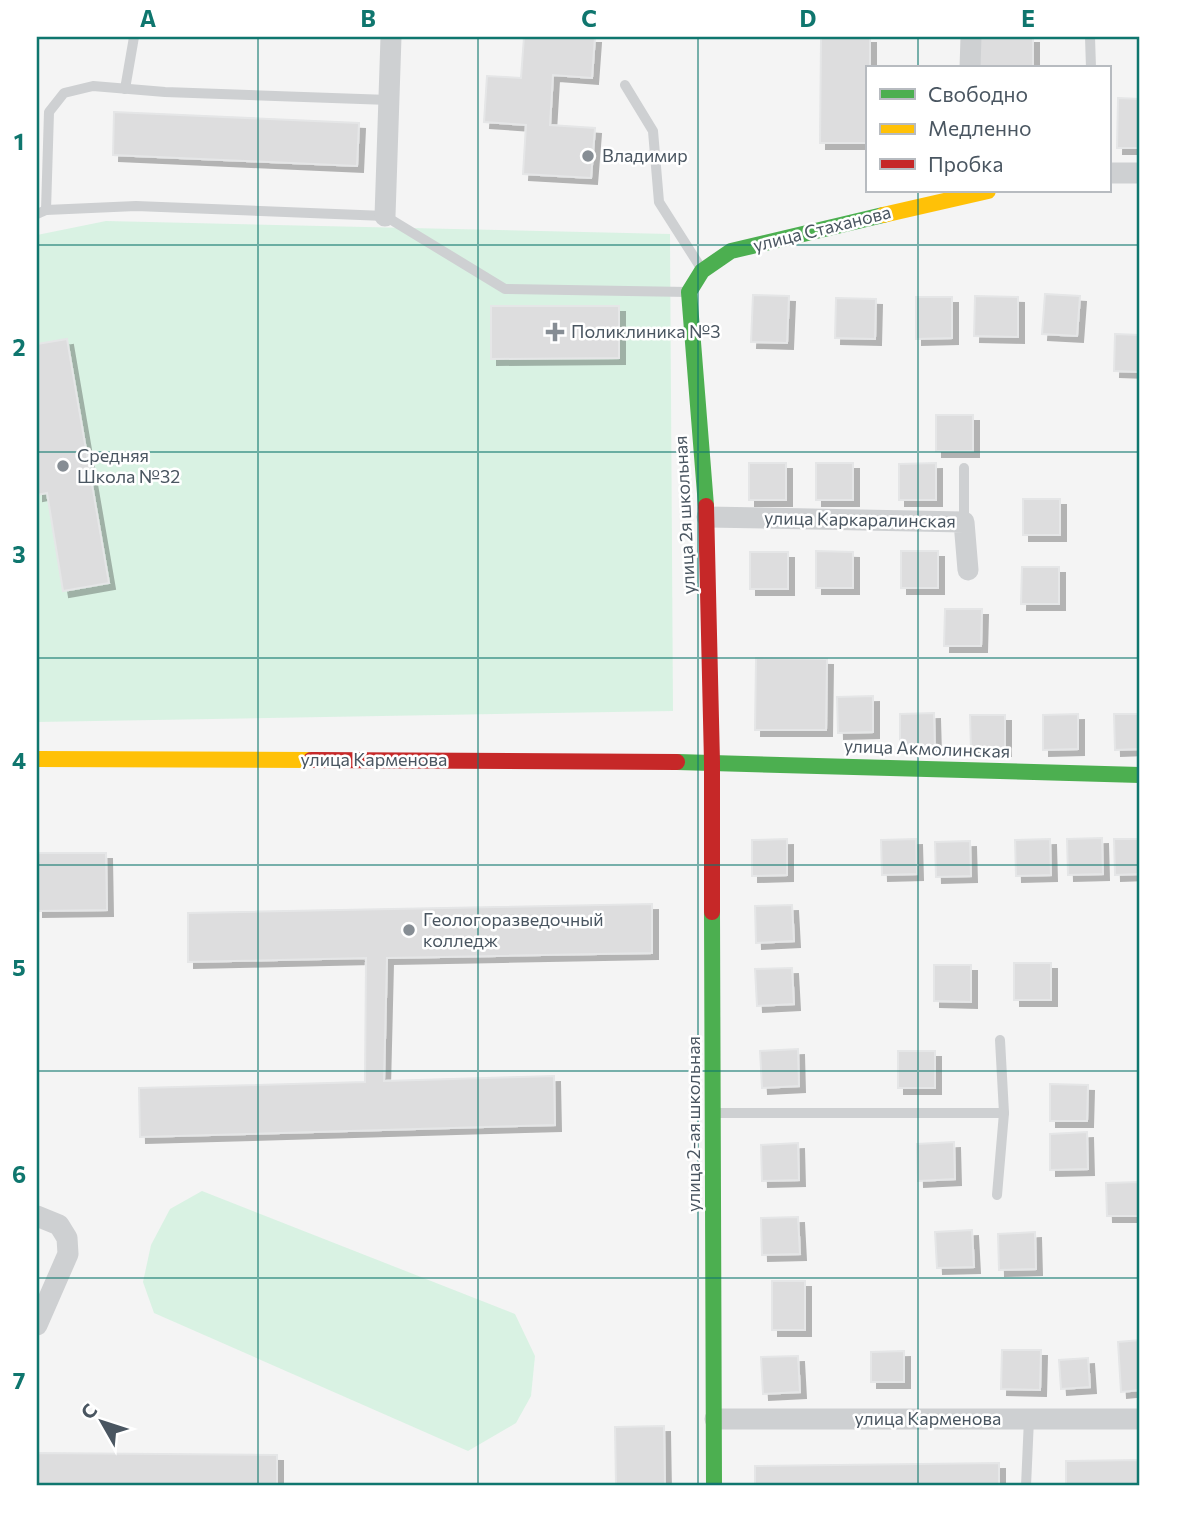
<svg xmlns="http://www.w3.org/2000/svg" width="1177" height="1523" font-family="Commissioner,sans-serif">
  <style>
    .green { fill: #d9f2e3 }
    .building { fill: #ddddde; stroke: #e5e6e7; stroke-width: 2; filter: url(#shadow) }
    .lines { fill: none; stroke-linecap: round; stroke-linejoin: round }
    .lane { stroke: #ced0d2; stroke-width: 10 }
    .street { stroke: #ced0d2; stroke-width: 21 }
    .fast { stroke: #4caf50; stroke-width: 16 }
    .slow { stroke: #ffc107; stroke-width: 16 }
    .jam { stroke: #c62828; stroke-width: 16 }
    .grid { fill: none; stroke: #0f766e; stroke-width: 2; stroke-opacity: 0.55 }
    .poi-dot { fill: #868d94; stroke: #fff; stroke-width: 2.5 }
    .labels { text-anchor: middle; stroke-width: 5; stroke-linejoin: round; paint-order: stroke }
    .poi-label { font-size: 18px; fill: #4a5661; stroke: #fff; text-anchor: start }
    .street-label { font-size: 18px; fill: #4a5661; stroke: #fff }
    .neatline { fill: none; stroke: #0f766e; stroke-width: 2.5 }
    .grid-label { font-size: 23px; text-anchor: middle; font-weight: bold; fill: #0f766e }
  </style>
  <defs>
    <filter id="shadow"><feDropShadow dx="6" dy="6" stdDeviation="0" flood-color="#0004"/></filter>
  </defs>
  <rect width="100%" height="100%" fill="#f4f4f4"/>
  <g class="green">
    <path d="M106,221L670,234L673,711L37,722V235Z"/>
    <path d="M202,1191L515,1314L535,1356L531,1396L516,1423L468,1451L154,1313L143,1282L151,1245L170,1209Z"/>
  </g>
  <g class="building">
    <path d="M524,37H595L592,78L553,75L550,125L595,128L591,178L523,174L526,125L484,122L487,76L521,78Z"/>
    <path d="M821,37H870V68H867V143H820Z"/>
    <rect x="979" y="37" width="54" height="31"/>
    <path d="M1118,98L1140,99V148H1117Z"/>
    <path d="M114,112L359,123L357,166L113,155Z"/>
    <path d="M1045,294L1080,296L1077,336L1042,334Z"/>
    <path d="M753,295L789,296L787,343L751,342Z"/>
    <path d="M975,296L1018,297V337L974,336Z"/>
    <path d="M916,297H952V338L916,339Z"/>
    <path d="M836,298L876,299L875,339L835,338Z"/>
    <path d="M491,306H619V358L491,359Z"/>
    <path d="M1115,334L1140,335V372L1114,371Z"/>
    <path d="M67,339L109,583L63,591L47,493L37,495V344Z"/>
    <rect x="936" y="415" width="37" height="36"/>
    <rect x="749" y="463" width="37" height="37"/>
    <rect x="816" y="463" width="37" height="37"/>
    <path d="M936,463V500H899V464Z"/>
    <rect x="1023" y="499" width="37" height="36"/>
    <path d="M816,551L853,552V588H816Z"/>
    <rect x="901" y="551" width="37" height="37"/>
    <rect x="750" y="552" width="38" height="37"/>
    <path d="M1022,567H1059V604H1021Z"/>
    <path d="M945,609H982L981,646H944Z"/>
    <path d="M756,658L827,659L826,730H755Z"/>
    <path d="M873,696V732L838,733L837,697Z"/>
    <path d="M934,713L935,748L900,749V714Z"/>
    <path d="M1078,714V749L1043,750V715Z"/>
    <path d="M1114,714H1140V749L1115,750Z"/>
    <path d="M970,715H1005V750L971,751Z"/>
    <path d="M1102,838L1103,874L1068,875L1067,839Z"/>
    <path d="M787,839V875L752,876V840Z"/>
    <path d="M916,839L917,874L882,875L881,840Z"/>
    <path d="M1050,839L1051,875L1016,876L1015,840Z"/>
    <path d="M1114,839H1140V874L1115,875Z"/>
    <path d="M970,841L971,876L936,877L935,842Z"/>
    <path d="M37,853H106L107,910L37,911Z"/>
    <path d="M652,904V953L387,958L384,1081L554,1076L555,1125L140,1137L139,1088L365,1082L366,958L188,962V913Z"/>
    <path d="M792,905L794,941L756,943L755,906Z"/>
    <rect x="1014" y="963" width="37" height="37"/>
    <path d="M934,965H971V1002L934,1001Z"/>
    <path d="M792,968L794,1004L757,1006L755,969Z"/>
    <path d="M798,1049L799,1086L762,1088L760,1051Z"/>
    <rect x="898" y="1051" width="37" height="37"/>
    <path d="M1050,1084L1088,1085L1087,1121H1050Z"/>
    <path d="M1087,1132L1088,1169L1050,1170V1134Z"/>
    <path d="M954,1142L955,1179L918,1181L917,1144Z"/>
    <path d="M798,1143L799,1180L762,1181L761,1145Z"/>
    <path d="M1140,1182V1216H1107L1106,1183Z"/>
    <path d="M798,1217L800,1254L762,1255L761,1218Z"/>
    <path d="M972,1230L974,1267L937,1268L935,1232Z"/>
    <path d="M1035,1232L1036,1269L999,1270L998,1234Z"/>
    <rect x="772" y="1281" width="33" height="49"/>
    <path d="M1140,1340V1390L1121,1392L1118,1342Z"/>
    <path d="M1002,1350H1041L1040,1390L1001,1389Z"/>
    <path d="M904,1351V1382H871V1352Z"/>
    <path d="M798,1356L800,1392L763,1394L761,1357Z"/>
    <path d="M1088,1358L1090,1387L1061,1389L1059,1360Z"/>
    <path d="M664,1426L665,1486H616L615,1427Z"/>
    <path d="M37,1453L277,1455V1486H37Z"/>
    <path d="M1140,1460V1486H1066V1461Z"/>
    <path d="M999,1463V1486H755V1466Z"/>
  </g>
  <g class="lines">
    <g class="lane">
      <path d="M1090,37L1091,68"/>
      <path d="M625,85L653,131L659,202L701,268"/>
      <path d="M125,89L134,37"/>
      <path d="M46,210L49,112L64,93L93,86L165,92L389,100"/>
      <path d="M37,214L46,210L136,206L385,216L505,289L688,292"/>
      <path d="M964,522V468"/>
      <path d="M716,1113H1004L1000,1040"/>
      <path d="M997,1195L1004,1113"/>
      <path d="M1026,1486L1029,1419"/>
    </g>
    <g class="street">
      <path d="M970,68L971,37"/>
      <path d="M1109,173H1140"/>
      <path d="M385,216L391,37"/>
      <path d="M707,517L964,522L968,570"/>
      <path d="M37,1216L59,1225L67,1238L68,1254L37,1325"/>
      <path d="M715,1419H1140"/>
    </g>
    <g class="fast">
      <path d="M706,506L689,292L702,271L731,251L883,215"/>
      <path d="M677,762L1140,775"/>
      <path d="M712,912L714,1486"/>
    </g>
    <g class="slow">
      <path d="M883,215L988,191"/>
      <path d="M37,759L311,760"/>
    </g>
    <g class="jam">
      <path d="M706,506L712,762V912"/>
      <path d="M311,760L677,762"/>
    </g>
  </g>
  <path class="grid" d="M258,37V1486M478,37V1486M698,37V1486M918,37V68M918,191V1486M37,245H1140M37,452H1140M37,658H1140M37,865H1140M37,1071H1140M37,1278H1140"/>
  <g class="poi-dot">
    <circle cx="588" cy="156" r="7"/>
    <path d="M551.5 321.5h7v7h7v7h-7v7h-7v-7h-7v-7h7z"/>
    <circle cx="63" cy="466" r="7"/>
    <circle cx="409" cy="930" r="7"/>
  </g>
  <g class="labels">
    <g class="poi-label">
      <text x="602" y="162">Владимир</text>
      <text x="571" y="338">Поликлиника №3</text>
      <text x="77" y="462">Средняя<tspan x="77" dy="21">Школа №32</tspan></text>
      <text x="423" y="926">Геологоразведочный<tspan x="423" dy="21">колледж</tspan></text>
    </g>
    <g class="street-label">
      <text transform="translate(822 229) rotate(-14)" y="6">улица Стаханова</text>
      <text transform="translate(685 515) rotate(-93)" y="6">улица 2я школьная</text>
      <text transform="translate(860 520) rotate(1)" y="6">улица Каркаралинская</text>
      <text transform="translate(927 749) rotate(2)" y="6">улица Акмолинская</text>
      <text x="374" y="766">улица Карменова</text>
      <text transform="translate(694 1124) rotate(-90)" y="6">улица 2-ая школьная</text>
      <text x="928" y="1425">улица Карменова</text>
    </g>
  </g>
  <rect width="1177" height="1523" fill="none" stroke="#ffffff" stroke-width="77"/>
  <rect x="866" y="66" width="245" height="126" fill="#ffffff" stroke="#b7bbc0" stroke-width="2"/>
  <rect x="880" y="89" width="35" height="10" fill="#4caf50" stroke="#b7bbc0" stroke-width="2"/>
  <text x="928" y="102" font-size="21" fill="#4a5661">Свободно</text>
  <rect x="880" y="124" width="35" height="10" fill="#ffc107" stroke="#b7bbc0" stroke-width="2"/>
  <text x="928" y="136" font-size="21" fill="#4a5661">Медленно</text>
  <rect x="880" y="159" width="35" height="10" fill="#c62828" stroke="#b7bbc0" stroke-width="2"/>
  <text x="928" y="172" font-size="21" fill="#4a5661">Пробка</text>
  <g transform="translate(102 1422) rotate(309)" stroke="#ffffff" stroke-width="5" paint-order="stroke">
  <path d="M0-5L12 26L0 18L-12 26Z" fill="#4a5661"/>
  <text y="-10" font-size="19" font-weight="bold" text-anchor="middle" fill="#4a5661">С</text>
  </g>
  <rect x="38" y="38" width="1100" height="1446" class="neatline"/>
  <g class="grid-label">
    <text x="148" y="27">A</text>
    <text x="368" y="27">B</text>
    <text x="589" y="27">C</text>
    <text x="808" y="27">D</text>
    <text x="1028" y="27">E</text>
    <text x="19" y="150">1</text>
    <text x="19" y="356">2</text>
    <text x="19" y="563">3</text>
    <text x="19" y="769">4</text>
    <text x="19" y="976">5</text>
    <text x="19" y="1183">6</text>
    <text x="19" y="1389">7</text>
  </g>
</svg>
